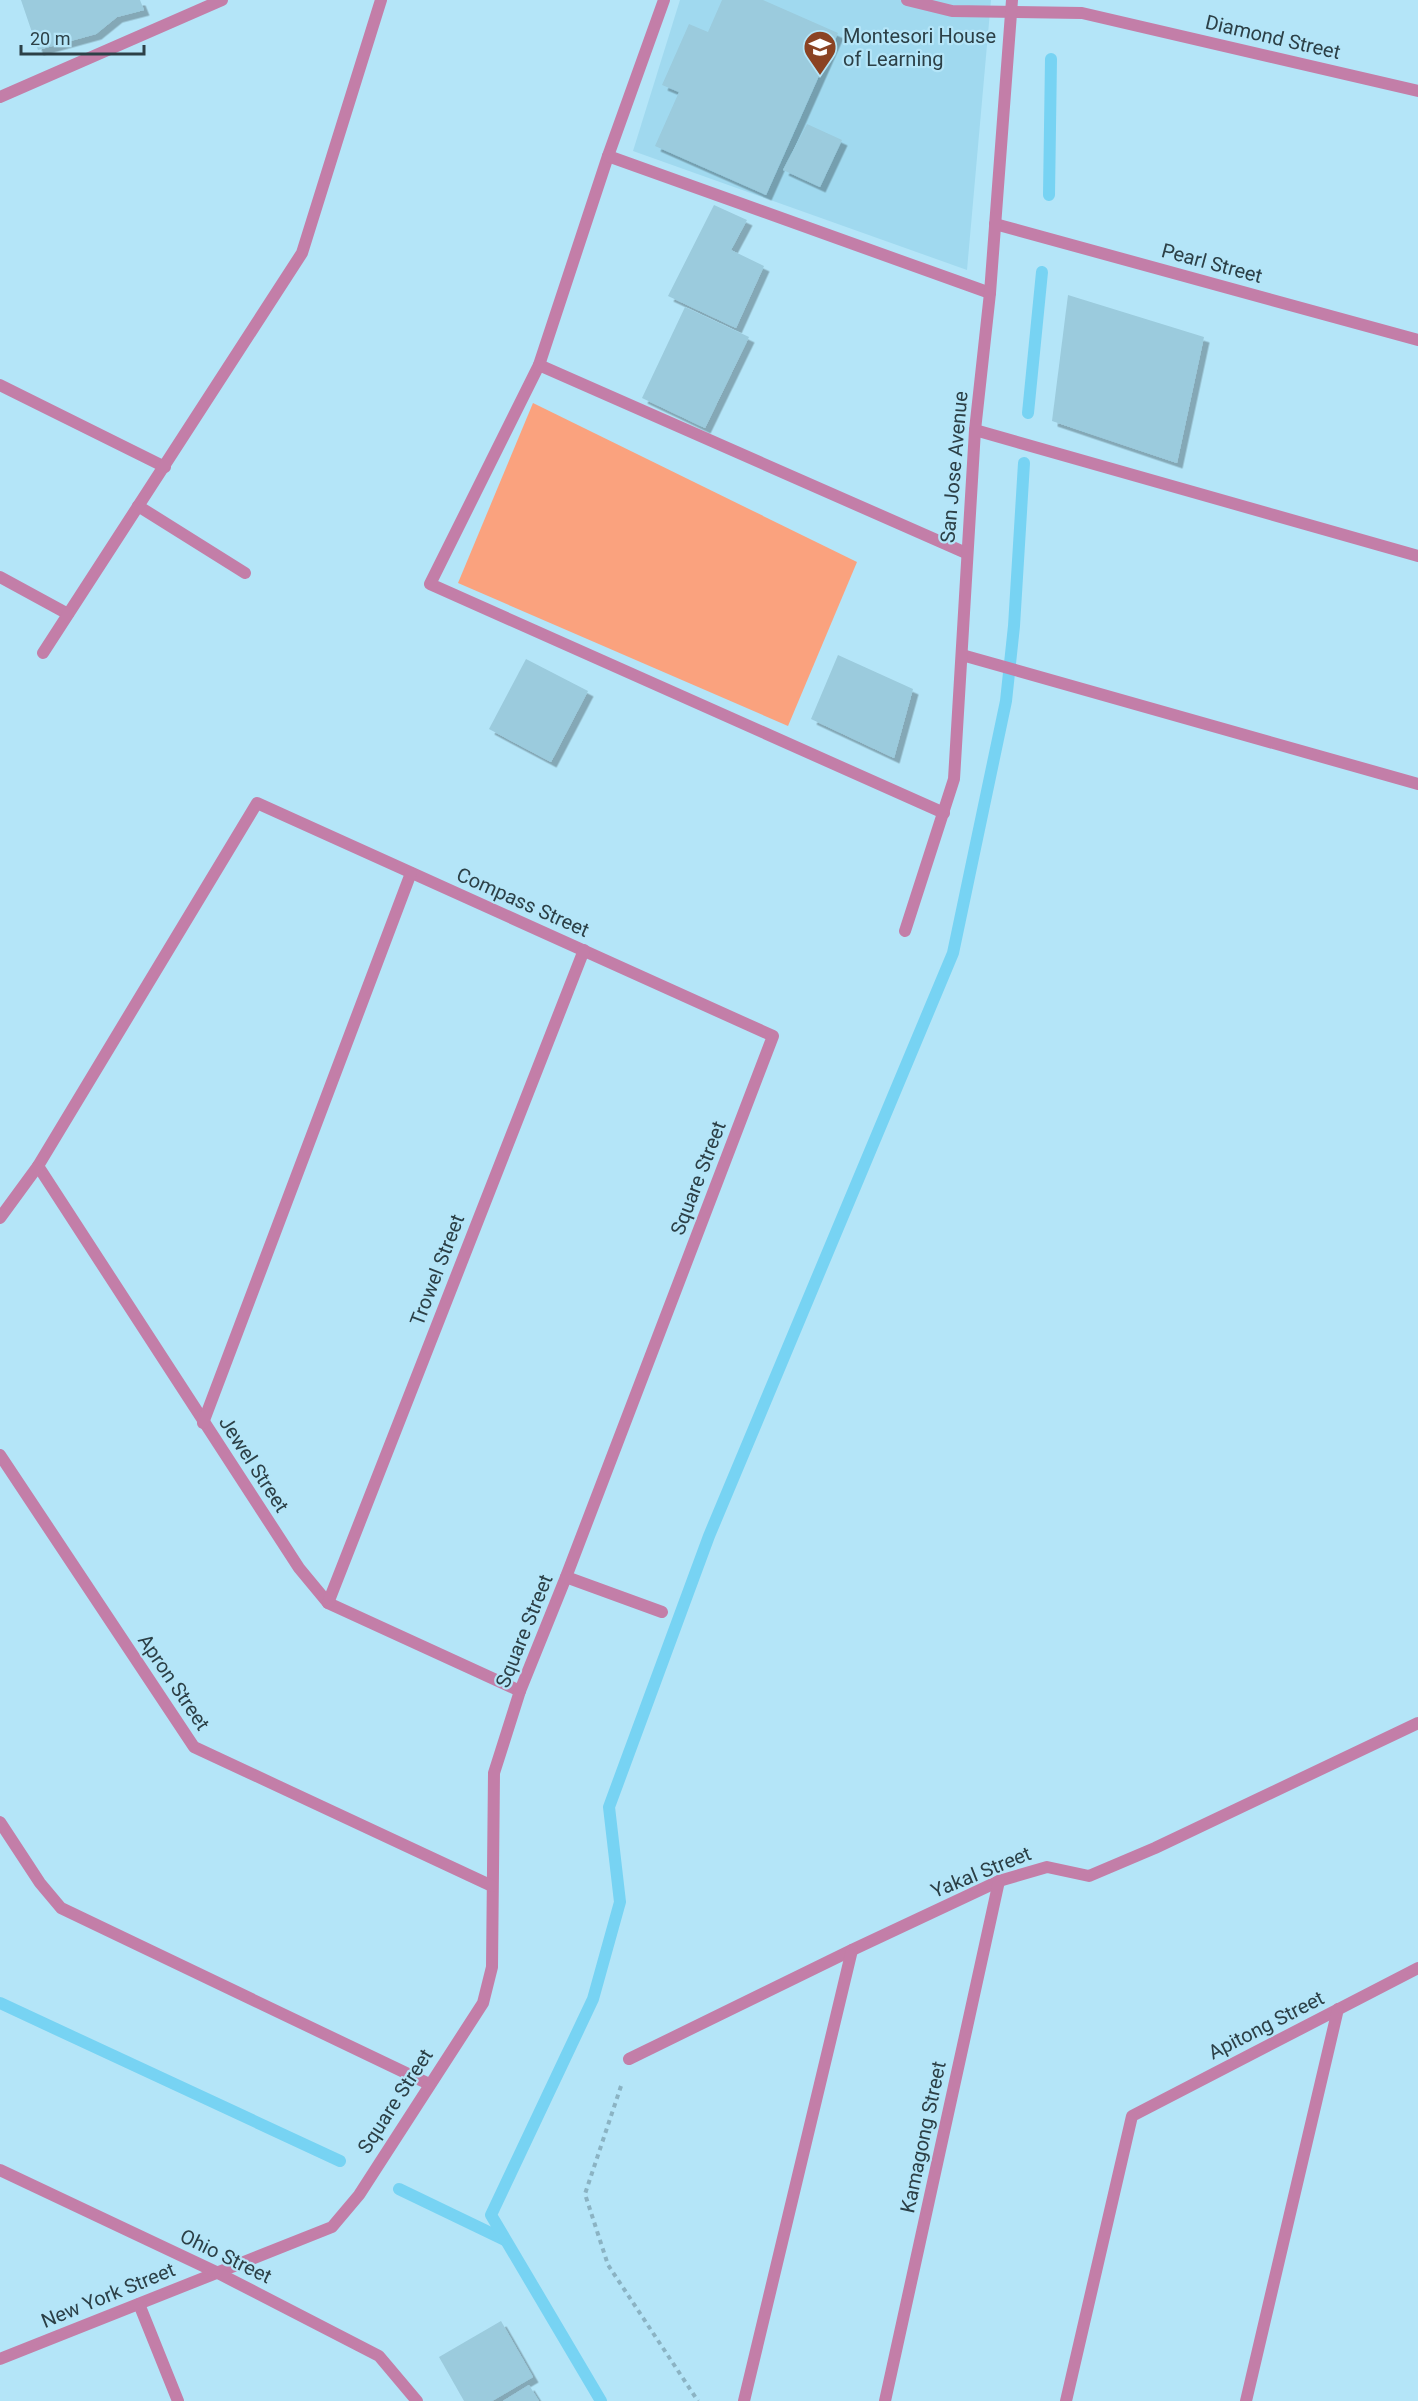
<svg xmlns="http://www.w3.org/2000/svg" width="1418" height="2401" font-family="Roboto,sans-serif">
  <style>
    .built { fill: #a0d9ef }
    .green { fill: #faa27e }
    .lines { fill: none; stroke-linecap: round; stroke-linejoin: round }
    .stream { stroke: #77d3f3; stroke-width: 12 }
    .building { fill: #9bcbdd; filter: url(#shadow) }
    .path { stroke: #8bb3c3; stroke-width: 4; stroke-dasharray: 4.5 4.5; stroke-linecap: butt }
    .lane { stroke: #c37ea8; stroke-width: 12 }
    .street { stroke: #c37ea8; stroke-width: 12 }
    .labels { text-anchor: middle; stroke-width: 4.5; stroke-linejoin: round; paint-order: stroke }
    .poi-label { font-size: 20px; fill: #2c4047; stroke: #b4e5f8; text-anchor: start }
    .street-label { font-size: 20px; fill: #2c4047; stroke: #b4e5f8 }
  </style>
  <defs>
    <filter id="shadow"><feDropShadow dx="5.5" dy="5.5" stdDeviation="0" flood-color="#0004"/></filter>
  </defs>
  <rect width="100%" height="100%" fill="#b4e5f8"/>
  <path class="built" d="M680,0H991L967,270L633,151Z"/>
  <path class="green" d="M533,403L857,562L788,726L458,583Z"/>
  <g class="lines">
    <g class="stream">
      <path d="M1049,195L1051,59"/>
      <path d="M1028,413L1042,272"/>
      <path d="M0,2003L340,2161"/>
      <path d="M399,2189L505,2240"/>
      <path d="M601,2401L491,2215L593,1999L620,1902L609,1807L709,1536L953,953L1006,701L1014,626L1024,463"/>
    </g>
  </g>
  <g class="building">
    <path d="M21,0H140L144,10L117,17L96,34L38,50Z"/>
    <path d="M722,0H763L838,33L766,195L655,146L679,92L662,85L689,24L708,32Z"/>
    <path d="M807,124L842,140L820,187L783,170Z"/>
    <path d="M714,205L747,220L731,250L764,266L736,328L668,296Z"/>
    <path d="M1068,295L1204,337L1177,463L1052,421Z"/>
    <path d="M685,307L749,337L705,428L642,398Z"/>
    <path d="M838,655L913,689L894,758L811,719Z"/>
    <path d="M526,659L588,691L551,762L489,729Z"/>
    <path d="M501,2321L533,2377L492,2401H464L439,2357Z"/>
    <path d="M529,2385L539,2401H503Z"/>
  </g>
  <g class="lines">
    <path class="path" d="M621,2086L585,2194L608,2265L698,2401"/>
    <g class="lane">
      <path d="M138,506L245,573"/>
      <path d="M0,577L68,614"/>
    </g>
    <g class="street">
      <path d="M664,0L608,156L539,365L430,584L944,813"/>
      <path d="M907,0L952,11L1082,13L1418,91"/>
      <path d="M0,97L222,0"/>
      <path d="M608,156L990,293"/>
      <path d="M995,224L1418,340"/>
      <path d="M539,365L966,553"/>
      <path d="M0,385L165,467"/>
      <path d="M975,430L1418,556"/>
      <path d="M43,653L302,253L381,0"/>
      <path d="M962,655L1418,784"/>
      <path d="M905,931L954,779L975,430L990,293L1012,0"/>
      <path d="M38,1166L299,1568L328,1603L520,1691"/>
      <path d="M0,1218L38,1166L257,803L773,1036L566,1577L520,1691L494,1773L492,1967L483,2003L359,2195L332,2227L0,2359"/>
      <path d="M203,1423L411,873"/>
      <path d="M0,1455L194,1747L492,1886"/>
      <path d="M566,1577L662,1612"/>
      <path d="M328,1603L584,950"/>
      <path d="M0,1822L40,1883L61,1908L429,2084"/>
      <path d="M629,2059L852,1950L999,1881L1047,1867L1089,1876L1155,1848L1418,1723"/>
      <path d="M0,2170L216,2272L379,2356L417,2401"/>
      <path d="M139,2304L178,2401"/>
      <path d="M744,2401L852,1950"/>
      <path d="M885,2401L999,1881"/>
      <path d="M1066,2401L1132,2116L1418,1968"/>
      <path d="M1246,2401L1338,2009"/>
    </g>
  </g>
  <defs>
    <symbol id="school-pin" viewBox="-11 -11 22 30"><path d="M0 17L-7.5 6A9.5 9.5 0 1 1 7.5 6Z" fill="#8b4323" stroke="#b4e5f8"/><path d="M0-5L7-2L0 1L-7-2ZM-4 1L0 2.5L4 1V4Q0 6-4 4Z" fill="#fff"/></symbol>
  </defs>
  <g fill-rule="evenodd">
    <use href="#school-pin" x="801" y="28" width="38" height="52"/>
  </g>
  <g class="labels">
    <g class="poi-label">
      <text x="843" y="43">Montesori House<tspan x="843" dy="23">of Learning</tspan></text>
    </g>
    <g class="street-label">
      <text transform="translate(1273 37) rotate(13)" y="7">Diamond Street</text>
      <text transform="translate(1212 263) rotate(15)" y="7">Pearl Street</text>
      <text transform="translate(954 467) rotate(-85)" y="7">San Jose Avenue</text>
      <text transform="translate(523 902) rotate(24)" y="7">Compass Street</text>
      <text transform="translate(698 1178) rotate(-69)" y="7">Square Street</text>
      <text transform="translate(437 1270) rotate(-69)" y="7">Trowel Street</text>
      <text transform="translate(254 1464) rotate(57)" y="7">Jewel Street</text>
      <text transform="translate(524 1631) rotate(-68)" y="7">Square Street</text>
      <text transform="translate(174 1682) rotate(56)" y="7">Apron Street</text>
      <text transform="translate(981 1872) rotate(-22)" y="7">Yakal Street</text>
      <text transform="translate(1266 2025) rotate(-27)" y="7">Apitong Street</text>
      <text transform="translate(395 2101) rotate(-57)" y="7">Square Street</text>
      <text transform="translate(923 2137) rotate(-78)" y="7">Kamagong Street</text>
      <text transform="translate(226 2256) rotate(26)" y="7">Ohio Street</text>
      <text transform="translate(108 2295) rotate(-22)" y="7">New York Street</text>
    </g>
  </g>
  <path d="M21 45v9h123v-9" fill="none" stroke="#2c4047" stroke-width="3"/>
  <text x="30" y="45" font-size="18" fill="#2c4047" stroke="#b4e5f8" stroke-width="4.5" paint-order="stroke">20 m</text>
</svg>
